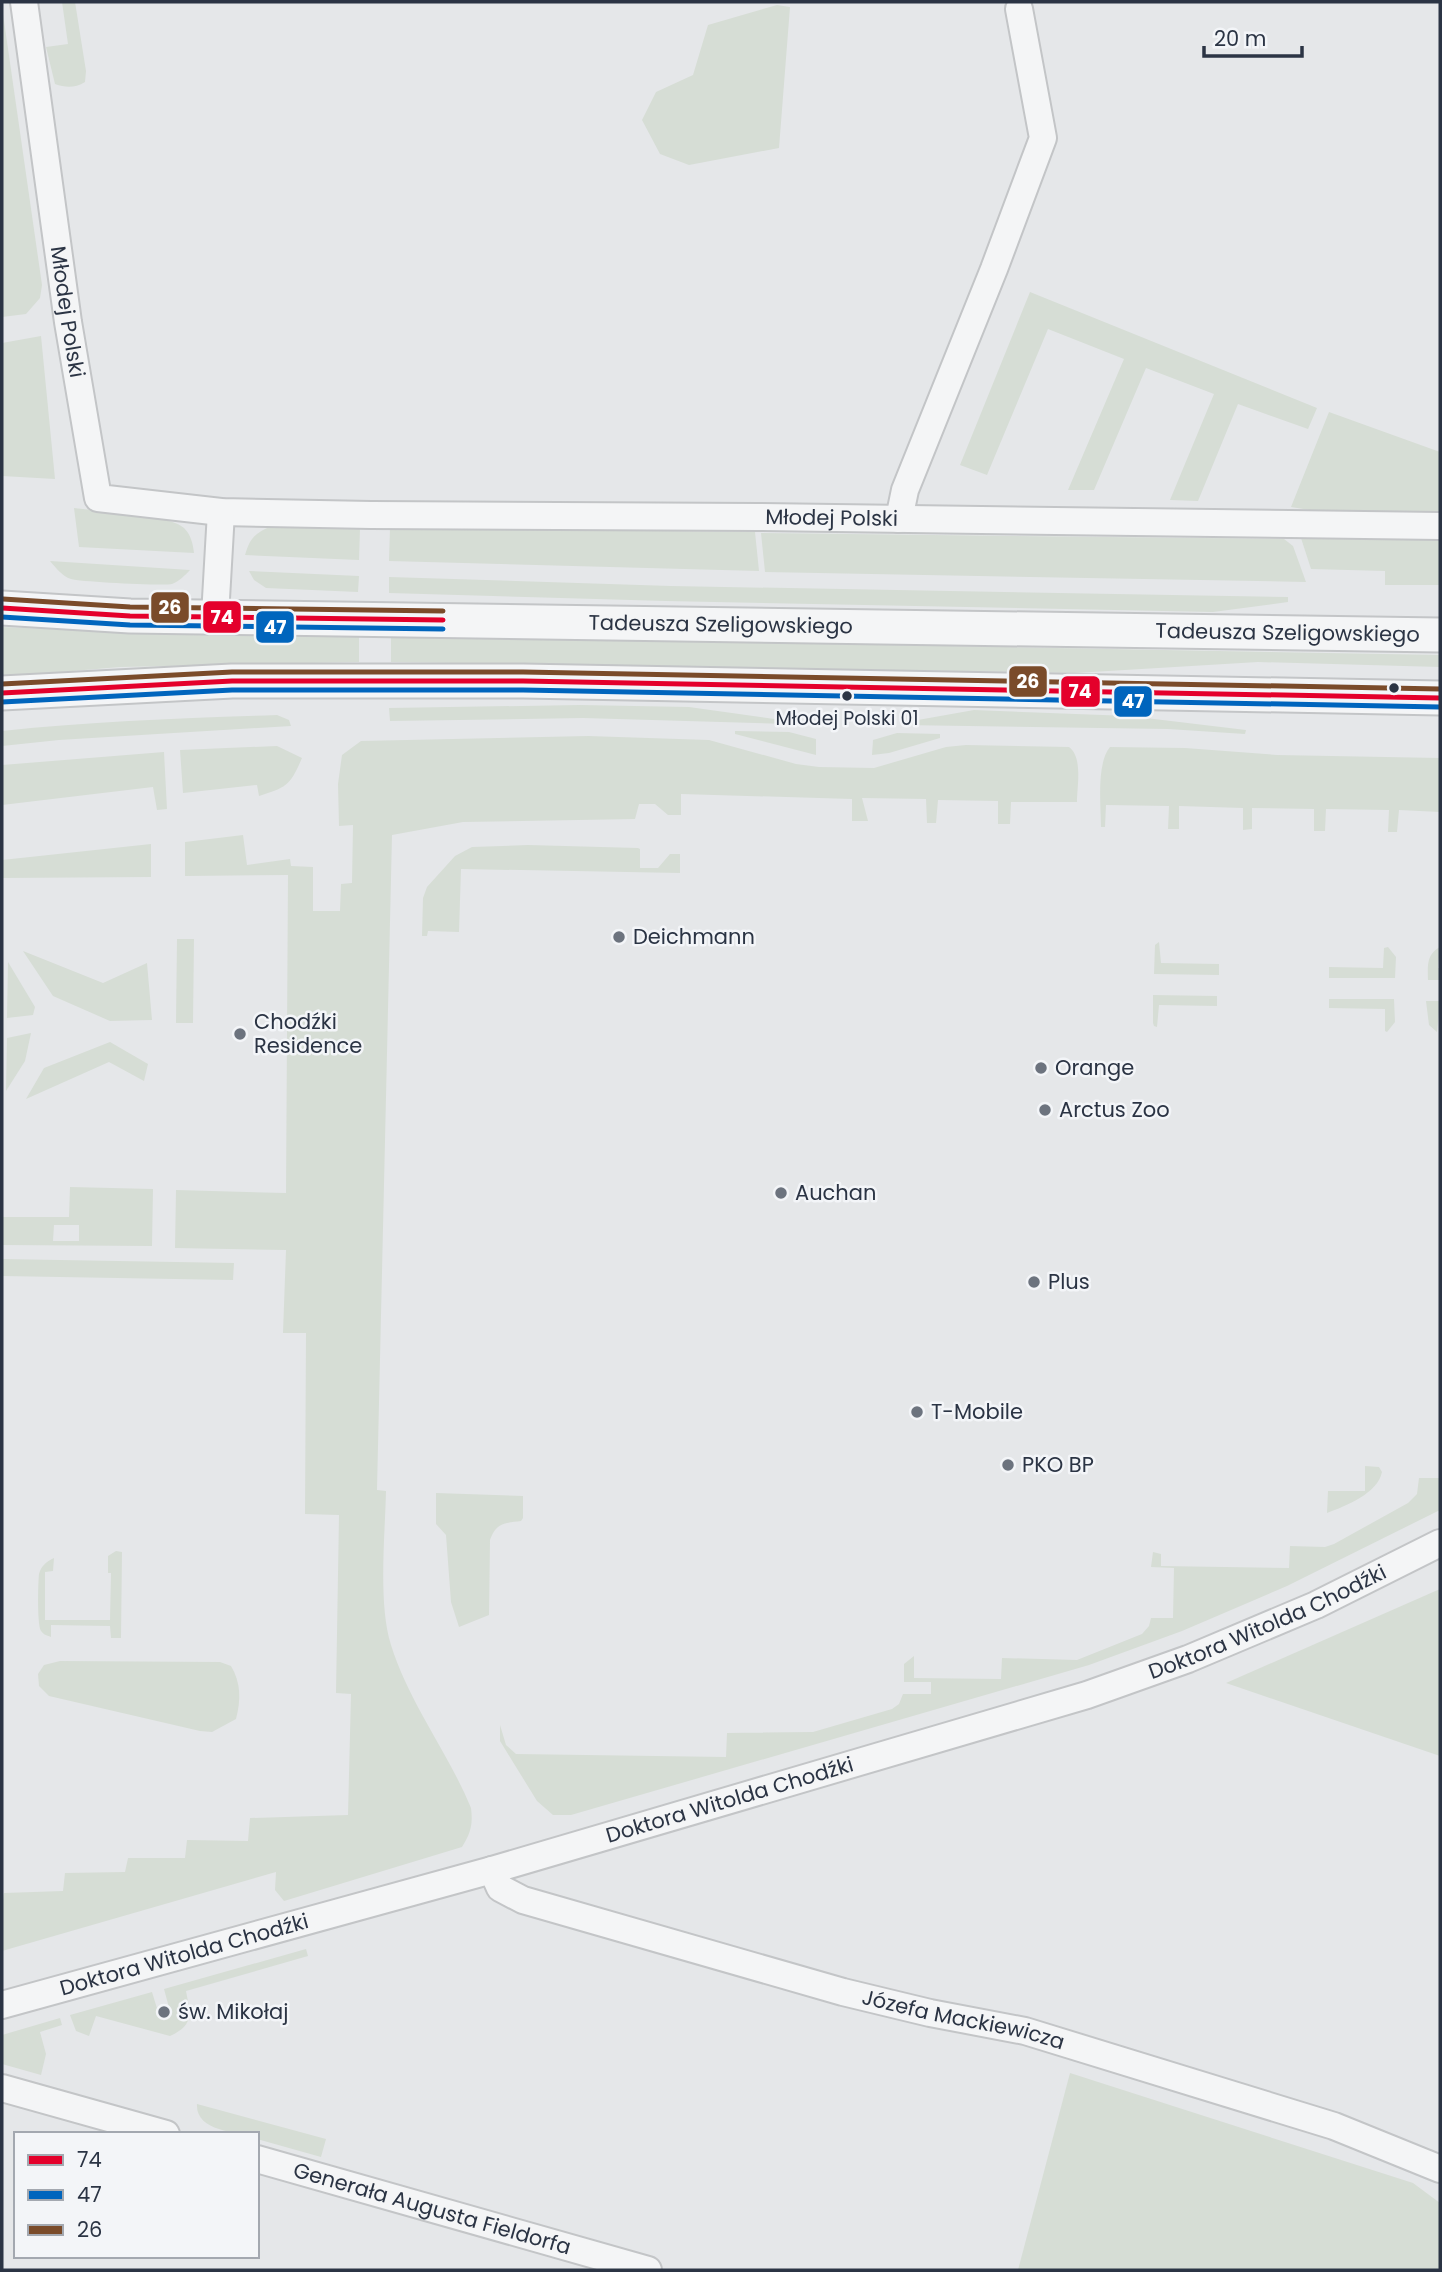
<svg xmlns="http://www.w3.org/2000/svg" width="1442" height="2272" font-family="Poppins,sans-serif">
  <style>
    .green { fill: #d6ddd5; fill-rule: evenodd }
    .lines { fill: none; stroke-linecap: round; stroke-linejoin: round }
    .minor-casing { stroke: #c3c5c7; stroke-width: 30 }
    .tertiary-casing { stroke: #c3c5c7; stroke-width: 37 }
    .minor { stroke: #f4f5f6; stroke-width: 26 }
    .tertiary { stroke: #f4f5f6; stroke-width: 33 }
    .bus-1-casing { stroke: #f3f5f8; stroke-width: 10 }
    .bus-2-casing { stroke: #f3f5f8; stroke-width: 10 }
    .bus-3-casing { stroke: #f3f5f8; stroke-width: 10 }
    .bus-1 { stroke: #e4002b; stroke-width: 5 }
    .bus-2 { stroke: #0065bd; stroke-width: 5 }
    .bus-3 { stroke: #7a4b2a; stroke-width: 5 }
    .bus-dot { fill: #2b3444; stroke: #f3f5f8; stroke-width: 2.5 }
    .poi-dot { fill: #6c737e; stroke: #f3f5f8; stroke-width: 2.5 }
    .labels { text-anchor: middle; stroke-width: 5; stroke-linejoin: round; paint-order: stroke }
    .bus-label { font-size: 19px; fill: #2b3444; stroke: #f3f5f8 }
    .street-label { font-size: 21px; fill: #2b3444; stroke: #f3f5f8 }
    .poi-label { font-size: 21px; fill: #2b3444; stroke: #f3f5f8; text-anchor: start }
    .line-badge { stroke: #f3f5f8; stroke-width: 2.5 }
    .badge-label { font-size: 19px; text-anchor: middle; font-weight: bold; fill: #fff }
  </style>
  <rect width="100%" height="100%" fill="#e5e7e9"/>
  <g class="green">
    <path d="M62,2H75L86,71L85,82C75,88 66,88 55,84L46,47L68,44Z"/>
    <path d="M777,5L790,7L779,148L689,165L660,154L642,120L656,92L693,75L708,25Z"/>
    <path d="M2,7L42,285L40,298L26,314L2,317Z"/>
    <path d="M1030,292L1317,408L1308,429L1238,404L1198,501L1170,500L1214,394L1146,368L1094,490H1068L1124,359L1048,329L987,475L960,465Z"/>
    <path d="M41,336L55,479L2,476V343Z"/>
    <path d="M1329,412L1440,452V511H1316L1291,507Z"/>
    <path d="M74,508C97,511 169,514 184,528C191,535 193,544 194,553L79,547Z"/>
    <path d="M272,526L360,528L359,560L245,555C250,538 255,533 272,526Z"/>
    <path d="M390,528L755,532L759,571L389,561Z"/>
    <path d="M761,533L1284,539L1293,546L1306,582L765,572Z"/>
    <path d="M1301,538L1440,540V585H1385V571L1311,569Z"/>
    <path d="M50,561L190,570C185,575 180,581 172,584C164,586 81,582 71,579C62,576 56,568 50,561Z"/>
    <path d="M249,571L359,576L358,592L266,588L254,580Z"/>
    <path d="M389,577L671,586L1288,597V602L1213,612L666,601L389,593Z"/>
    <path d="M2,627L188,635L359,636V662L120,667L2,677Z"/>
    <path d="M391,636L1440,655V667L1258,662L1075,673L391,662Z"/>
    <path d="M580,705L689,707L788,721V724L583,718L390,721L389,708Z"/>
    <path d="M974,710L1129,716L1246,730L1245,734L1168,729L901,725V723Z"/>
    <path d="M277,715L289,720L291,726L59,740L2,746V731C93,721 185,718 277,715Z"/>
    <path d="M735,731L789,732L816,739V755L735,734Z"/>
    <path d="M897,733L940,734V738L889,753L872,755L873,740Z"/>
    <path d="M588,736L709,740L796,764L819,767L874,768L946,747L966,745L1069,747C1083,757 1077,787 1077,802H1011L1010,824H998V801L938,800L936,823H927L926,799L862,798L868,821H852V799L681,794V815H668L655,804H639L635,819L463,822L392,835L377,1490L386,1491C385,1536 378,1604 391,1645C409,1703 448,1752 471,1808C473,1824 471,1833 462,1847L284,1901L275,1890L276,1872L2,1951V1906L4,1893L63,1891L65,1873L125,1872L128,1858H185L187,1840L248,1841L250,1818L348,1815L351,1694L336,1693L339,1515L305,1514L306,1333H283L286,1250L175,1248L176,1190L286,1193L288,875L185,876V842L243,835L247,865L290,859L291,866L313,867V911H340L341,884L352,883L353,825L339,826L338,784L342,755L361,741Z"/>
    <path d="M277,746L302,758C290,786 287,787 259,796L257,785L183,793L180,750Z"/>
    <path d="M1110,747L1185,748L1277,755L1440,758V812L1399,810L1397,832H1388L1389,810L1326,809L1325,831H1314V809L1252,808V829L1243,830V808L1179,806V829H1168L1169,806L1106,805L1105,827H1101C1101,806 1096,764 1110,747Z"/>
    <path d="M164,752L167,809L157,810L153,787L2,805V765Z"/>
    <path d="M151,844V877L2,878V860Z"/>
    <path d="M528,845L638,848L640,849V868H658L670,854H680V873L461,869L459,932L428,931L427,936H422L423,898L427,887L455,856L472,847Z"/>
    <path d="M177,939H194L193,1023H176Z"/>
    <path d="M1159,942L1161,963L1219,964V975L1154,974L1155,945Z"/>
    <path d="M1388,947L1396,957L1395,978H1329V967L1383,968L1384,948Z"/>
    <path d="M1440,947L1438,968H1440V980H1428C1428,965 1426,955 1440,947Z"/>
    <path d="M23,951L103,983L147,963L152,1020L110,1021L53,996Z"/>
    <path d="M8,962L35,1007L33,1015L7,1018Z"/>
    <path d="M1153,995L1217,996V1006L1159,1005L1157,1027L1154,1026L1153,1023Z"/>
    <path d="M1329,999H1394L1395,1022L1387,1032L1385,1031V1009L1329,1008Z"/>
    <path d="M1426,1001H1440L1437,1032L1429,1025Z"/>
    <path d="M31,1033L25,1061L6,1091L7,1038Z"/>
    <path d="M110,1042L148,1064L144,1081L109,1062L26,1099L44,1068Z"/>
    <path d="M70,1187L153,1189L152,1246L2,1245V1217H69ZM54,1225H79V1241H53Z"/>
    <path d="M2,1259L234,1263L233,1280L2,1276Z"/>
    <path d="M1365,1466L1379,1467L1382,1472C1378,1493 1346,1506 1327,1513L1328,1491H1365Z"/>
    <path d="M1419,1478H1440V1510L1287,1586L1182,1631L1089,1665L571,1815H553L537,1801L500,1741V1725L506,1745L516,1754L726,1757L727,1733L813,1732L892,1709L899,1704L903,1694H931V1682H904V1664L914,1656V1678L1001,1679L1002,1658L1077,1660L1142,1634L1149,1626L1151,1618H1173L1174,1568L1151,1567L1153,1552L1161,1554V1566L1289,1568L1290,1546L1325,1547L1334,1544L1408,1503L1417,1494Z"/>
    <path d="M436,1493L523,1496V1518L521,1521C504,1523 496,1523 490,1540L489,1615L459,1627L451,1602L446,1535L436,1524Z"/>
    <path d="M116,1551L122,1552L121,1638H111L110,1626L51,1625V1637C46,1635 44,1635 41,1631C37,1624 38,1583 39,1574C41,1566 47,1561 54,1558L53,1571L45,1572V1620H110L111,1573H108V1556Z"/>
    <path d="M1440,1589V1756L1226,1683Z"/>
    <path d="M60,1661L220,1662L231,1666C241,1683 241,1699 236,1719L212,1732L200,1731L49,1696L39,1686L38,1674L44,1665Z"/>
    <path d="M306,1949L308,1956L186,1991C190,2013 195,2025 170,2036L96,2016L89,2036L76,2031L70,2015L152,1992L160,2018L171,2015L164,1989Z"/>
    <path d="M60,2018L62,2025L40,2032L46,2054L41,2075L2,2064V2035Z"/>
    <path d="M1070,2073L1413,2183L1440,2203V2270H1018Z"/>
    <path d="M197,2104L326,2139L321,2157L257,2139V2134C237,2134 195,2131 197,2104Z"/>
  </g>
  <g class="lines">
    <defs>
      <g id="minor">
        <path id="s1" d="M24,2L68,322L98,498L221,512L371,515L757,517L1440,526"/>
        <path d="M899,519L905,490L994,269L1043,138L1019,9"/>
        <path d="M215,616L221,512"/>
        <path id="s2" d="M492,1870L500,1888L523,1900L843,1992L930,2013L1025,2031L1334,2126L1440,2169"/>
        <path id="s3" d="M2,2005L492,1870L1087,1695L1188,1659L1316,1605L1440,1543"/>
        <path d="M2,2088L166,2134"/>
        <path id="s4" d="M257,2159L648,2270"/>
      </g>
      <g id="tertiary">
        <path id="s5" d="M2,608L130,616L1440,635"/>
        <path d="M2,693L232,681H523L1440,698"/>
      </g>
    </defs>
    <use href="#minor" class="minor-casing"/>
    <use href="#tertiary" class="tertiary-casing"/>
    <use href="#minor" class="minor"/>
    <use href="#tertiary" class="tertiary"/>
    <defs>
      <g id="bus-1">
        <path d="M2,608L130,616L443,620"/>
        <path d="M2,693L232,681H523L1440,698"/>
      </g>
      <g id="bus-2">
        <path d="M2,617L130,625L443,629"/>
        <path d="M2,702L232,690H523L1440,707"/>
      </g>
      <g id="bus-3">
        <path d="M3,599L130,607L443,611"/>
        <path d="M2,684L232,672H523L1440,689"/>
      </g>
    </defs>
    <use href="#bus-1" class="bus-1-casing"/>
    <use href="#bus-2" class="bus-2-casing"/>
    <use href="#bus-3" class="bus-3-casing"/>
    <use href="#bus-1" class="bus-1"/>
    <use href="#bus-2" class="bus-2"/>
    <use href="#bus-3" class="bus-3"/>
  </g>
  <g class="bus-dot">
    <circle cx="1394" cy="688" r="6"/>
    <circle cx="847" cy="696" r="6"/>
  </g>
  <g class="poi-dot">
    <circle cx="619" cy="937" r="7"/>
    <circle cx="240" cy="1034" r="7"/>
    <circle cx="1041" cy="1068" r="7"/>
    <circle cx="1045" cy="1110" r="7"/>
    <circle cx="781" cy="1193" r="7"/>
    <circle cx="1034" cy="1282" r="7"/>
    <circle cx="917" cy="1412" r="7"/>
    <circle cx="1008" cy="1465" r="7"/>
    <circle cx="164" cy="2012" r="7"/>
  </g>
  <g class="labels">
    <g class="bus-label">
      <text x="847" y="725">Młodej Polski 01</text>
    </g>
    <g class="street-label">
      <text dy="7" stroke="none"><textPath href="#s1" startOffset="313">Młodej Polski</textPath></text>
      <text dy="7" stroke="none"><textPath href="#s1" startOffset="1236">Młodej Polski</textPath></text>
      <text dy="7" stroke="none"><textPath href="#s5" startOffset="719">Tadeusza Szeligowskiego</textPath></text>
      <text dy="7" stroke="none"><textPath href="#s5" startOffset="1286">Tadeusza Szeligowskiego</textPath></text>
      <text dy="7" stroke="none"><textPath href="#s3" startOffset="1323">Doktora Witolda Chodźki</textPath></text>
      <text dy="7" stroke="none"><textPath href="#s3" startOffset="756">Doktora Witolda Chodźki</textPath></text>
      <text dy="7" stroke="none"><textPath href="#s3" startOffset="189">Doktora Witolda Chodźki</textPath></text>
      <text dy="7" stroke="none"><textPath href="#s2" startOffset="502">Józefa Mackiewicza</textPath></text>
      <text dy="7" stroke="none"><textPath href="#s4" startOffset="182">Generała Augusta Fieldorfa</textPath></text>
    </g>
    <g class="poi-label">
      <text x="633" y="944">Deichmann</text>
      <text x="254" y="1029">Chodźki<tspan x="254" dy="24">Residence</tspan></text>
      <text x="1055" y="1075">Orange</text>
      <text x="1059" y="1117">Arctus Zoo</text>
      <text x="795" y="1200">Auchan</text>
      <text x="1048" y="1289">Plus</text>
      <text x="931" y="1419">T-Mobile</text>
      <text x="1022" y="1472">PKO BP</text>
      <text x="178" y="2019">św. Mikołaj</text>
    </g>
  </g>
  <g class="line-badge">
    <rect x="150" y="591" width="40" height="33" rx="7" fill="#7a4b2a"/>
    <rect x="202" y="600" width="40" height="34" rx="7" fill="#e4002b"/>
    <rect x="255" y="610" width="40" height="34" rx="7" fill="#0065bd"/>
    <rect x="1008" y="665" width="40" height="33" rx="7" fill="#7a4b2a"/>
    <rect x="1060" y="675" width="41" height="33" rx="7" fill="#e4002b"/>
    <rect x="1113" y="685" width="40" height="33" rx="7" fill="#0065bd"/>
  </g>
  <g class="badge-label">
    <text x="170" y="614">26</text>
    <text x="222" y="624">74</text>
    <text x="275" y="634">47</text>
    <text x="1028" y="688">26</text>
    <text x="1080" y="698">74</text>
    <text x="1133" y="708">47</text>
  </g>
  <rect width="1442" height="2272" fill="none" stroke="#2b3444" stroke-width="7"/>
  <rect x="14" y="2132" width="245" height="126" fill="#f3f5f8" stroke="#a3a8b0" stroke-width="2"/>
  <rect x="28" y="2155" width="35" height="10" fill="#e4002b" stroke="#a3a8b0" stroke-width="2"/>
  <text x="77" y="2167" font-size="21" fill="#2b3444">74</text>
  <rect x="28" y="2190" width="35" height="10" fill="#0065bd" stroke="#a3a8b0" stroke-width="2"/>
  <text x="77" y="2202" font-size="21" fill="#2b3444">47</text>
  <rect x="28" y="2225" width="35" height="10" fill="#7a4b2a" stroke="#a3a8b0" stroke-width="2"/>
  <text x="77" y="2237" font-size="21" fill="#2b3444">26</text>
  <path d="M1204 46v10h98v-10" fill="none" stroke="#2b3444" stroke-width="3.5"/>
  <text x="1214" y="46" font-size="21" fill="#2b3444" stroke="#f3f5f8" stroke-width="5" paint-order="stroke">20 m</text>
</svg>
